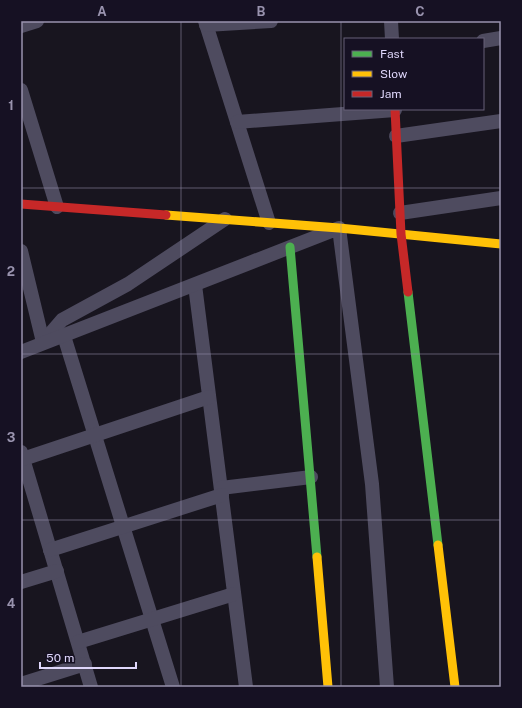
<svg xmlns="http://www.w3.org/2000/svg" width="522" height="708" font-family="'Public Sans',sans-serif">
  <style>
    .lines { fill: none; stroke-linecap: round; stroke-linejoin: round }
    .street { stroke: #4e4b5f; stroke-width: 14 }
    .fast { stroke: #4caf50; stroke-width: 9 }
    .slow { stroke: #ffc107; stroke-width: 9 }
    .jam { stroke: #c62828; stroke-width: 9 }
    .grid { fill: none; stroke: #9993ae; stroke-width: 1; stroke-opacity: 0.55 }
    .neatline { fill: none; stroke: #9993ae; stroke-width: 1.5 }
    .grid-label { font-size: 13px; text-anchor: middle; font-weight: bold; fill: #9993ae }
  </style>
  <rect width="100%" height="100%" fill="#18151f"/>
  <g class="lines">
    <g class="street">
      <path d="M205,21L269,223"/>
      <path d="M391,21L392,39"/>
      <path d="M206,25L271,21"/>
      <path d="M21,26L37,21"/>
      <path d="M483,41L501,38"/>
      <path d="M21,90L57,207"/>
      <path d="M237,122L395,110"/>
      <path d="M396,136L501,121"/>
      <path d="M400,213L501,198"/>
      <path d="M21,251L43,342"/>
      <path d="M195,285L246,687"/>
      <path d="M64,336L173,687"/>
      <path d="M43,342L62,320L128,284L225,219"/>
      <path d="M21,352L339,228L372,484L387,687"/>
      <path d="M21,452L91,687"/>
      <path d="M23,459L209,397"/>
      <path d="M221,488L311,477"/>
      <path d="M50,550L222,495"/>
      <path d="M21,582L57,571"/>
      <path d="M78,642L234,594"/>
      <path d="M21,684L85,664"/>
    </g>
    <g class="fast">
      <path d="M290,247L317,557"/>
      <path d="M408,292L438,545"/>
    </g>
    <g class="slow">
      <path d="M166,215L339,228L501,244"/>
      <path d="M438,545L455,687"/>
      <path d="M317,557L328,687"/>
    </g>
    <g class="jam">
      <path d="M395,109L401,234L408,292"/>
      <path d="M21,204L166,215"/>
    </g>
  </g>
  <path class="grid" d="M181,21V687M341,21V687M21,188H501M21,354H501M21,520H501"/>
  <rect width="522" height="708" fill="none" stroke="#161123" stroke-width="44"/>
  <rect x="344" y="38" width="140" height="72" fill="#161123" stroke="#666079"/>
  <rect x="352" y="51" width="20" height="6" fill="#4caf50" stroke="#666079"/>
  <text x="380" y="58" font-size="12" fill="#dfd7fb">Fast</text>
  <rect x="352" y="71" width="20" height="6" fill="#ffc107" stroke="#666079"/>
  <text x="380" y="78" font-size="12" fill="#dfd7fb">Slow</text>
  <rect x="352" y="91" width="20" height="6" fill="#c62828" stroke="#666079"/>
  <text x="380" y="98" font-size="12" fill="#dfd7fb">Jam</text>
  <path d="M40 662v6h96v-6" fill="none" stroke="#dfd7fb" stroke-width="2"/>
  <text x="46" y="662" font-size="12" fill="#dfd7fb" stroke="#161123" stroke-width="3" paint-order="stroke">50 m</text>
  <rect x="22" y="22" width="478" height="664" class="neatline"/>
  <g class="grid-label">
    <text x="102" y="16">A</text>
    <text x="261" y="16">B</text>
    <text x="420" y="16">C</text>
    <text x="11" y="110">1</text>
    <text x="11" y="276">2</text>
    <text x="11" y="442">3</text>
    <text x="11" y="608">4</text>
  </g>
</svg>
